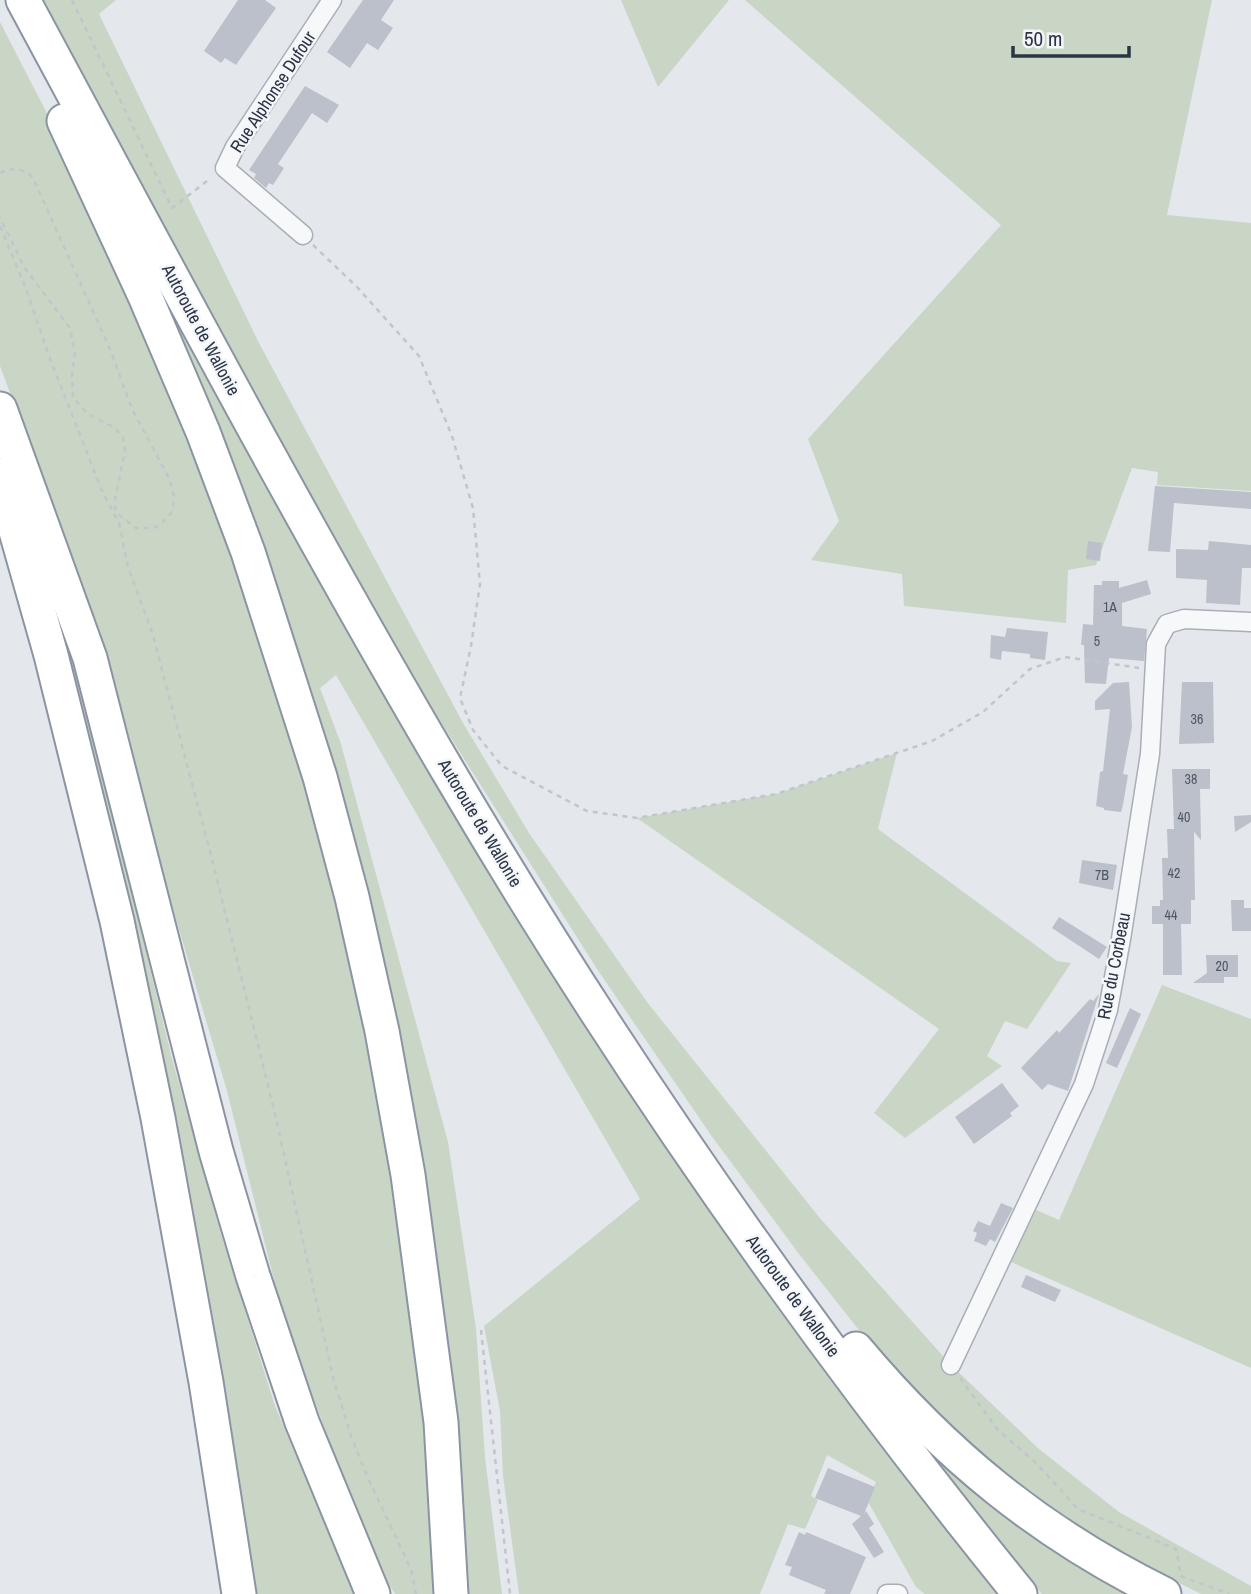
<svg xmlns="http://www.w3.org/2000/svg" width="1251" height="1594" font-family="'Archivo Narrow',sans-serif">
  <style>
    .green { fill: #c9d6c5 }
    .building { fill: #bbc0ca }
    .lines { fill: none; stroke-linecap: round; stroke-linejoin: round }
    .street-casing { stroke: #a9aeb7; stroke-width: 21 }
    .highway-casing { stroke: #8b94a3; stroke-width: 37 }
    .path { stroke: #c2c5cb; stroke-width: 2.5; stroke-dasharray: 5 5; stroke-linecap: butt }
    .street { stroke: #f7f8fa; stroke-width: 18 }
    .highway { stroke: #fff; stroke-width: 33 }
    .labels { text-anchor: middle; stroke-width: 5; stroke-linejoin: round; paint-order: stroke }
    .number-label { font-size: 14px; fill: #4f5766 }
    .street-label { font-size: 18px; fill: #2b3445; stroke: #f4f6f9 }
  </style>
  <rect width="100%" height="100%" fill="#e4e7ec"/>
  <g class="green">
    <path d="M43,0H116L99,14L259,343L463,723L529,833L647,1002L819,1217L951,1365L1039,1449L1119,1512L1251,1586V1594H1201L1130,1558L1061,1517L990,1466L927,1407L862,1334L799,1254L713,1138L597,969L406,667L203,302Z"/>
    <path d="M621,0H729L658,87Z"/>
    <path d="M745,0H1212L1167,215L1251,223V491L1157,485L1158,472L1132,468L1096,565L1068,570L1066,623L904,606L902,574L811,560L839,521L808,439L1001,225Z"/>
    <path d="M0,22L91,199L197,448L277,671L346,919L374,1064L414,1314L439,1594H395L371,1555L282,1312L227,1091L148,825L86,598L0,366Z"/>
    <path d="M135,231L366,656L1003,1594H925L916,1587L867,1500L876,1482L827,1455L811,1496L818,1500L805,1529L788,1524L760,1594H519L503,1476L500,1411L484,1326L640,1199L336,675L320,688L341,744L448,1142L476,1328L485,1458L502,1594H466L324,740L282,602L245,501Z"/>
    <path d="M29,534L63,631L94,737L171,1055L221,1234L275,1406L354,1594H251Z"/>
    <path d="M897,753L878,829L1057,961L1071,963L1027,1029L1005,1021L987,1056L1002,1066L905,1138L874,1113L939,1029L637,818L776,794Z"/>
    <path d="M1162,985L1251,1019V1368L1002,1258L1027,1206L1059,1220Z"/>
    <path d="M910,1430L1142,1594H1042Z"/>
  </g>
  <g class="building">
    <path d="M238,0H265L276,8L236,65L225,58L221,63L204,51Z"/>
    <path d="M363,0H394L381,20L393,28L378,50L367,43L350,68L327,52Z"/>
    <path d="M305,86L339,105L327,123L312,113L278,164L284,168L273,185L269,183L266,188L254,178L256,174L249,170Z"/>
    <path d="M1155,486L1251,492V509L1174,503L1170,552L1148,551Z"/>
    <path d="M1088,541L1102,543L1100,561L1086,559Z"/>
    <path d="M1209,541L1251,545V568H1242L1240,605L1206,603L1207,580L1176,578V549L1208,550Z"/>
    <path d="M1147,580L1151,594L1122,603V626L1147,629L1144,661L1109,658L1106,684L1085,683L1084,645H1081L1083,624L1093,625L1094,585H1102V581H1119V588Z"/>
    <path d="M1007,628L1048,632L1045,660L1030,658V654L1002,651L1001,660L990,658L991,635L1005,637Z"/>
    <path d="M1129,682L1132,727L1123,774L1128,775L1123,805L1121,812L1104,810V808L1096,806L1100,772L1103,771L1110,709L1095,710V701L1113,683Z"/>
    <path d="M1182,682H1213L1214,743L1179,744Z"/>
    <path d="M1172,769H1210V789H1200L1201,840L1194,832L1195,900H1191V924H1181L1182,975H1163V924H1152V906H1160V900H1163L1162,858H1168L1167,829H1174Z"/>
    <path d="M1251,815V822L1235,832L1234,816Z"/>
    <path d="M1082,860L1117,865L1113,890L1079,883Z"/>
    <path d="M1231,900H1244V908H1251V931H1232Z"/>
    <path d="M1059,917L1107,947L1099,959L1052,928Z"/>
    <path d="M1206,955H1238V977H1224V983H1193L1207,973Z"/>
    <path d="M1099,994L1068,1091L1048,1084L1042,1090L1021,1068L1057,1030L1059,1033L1090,999L1093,1001Z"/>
    <path d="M1130,1008L1141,1014L1117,1068L1106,1063Z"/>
    <path d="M1002,1083L1019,1106L1010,1113L1012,1116L974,1144L955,1117Z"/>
    <path d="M1001,1203L1013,1208L995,1242L990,1239L986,1246L974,1241L977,1233L973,1231L978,1221L990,1226Z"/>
    <path d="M1026,1275L1061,1290L1055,1302L1021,1287Z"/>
    <path d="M828,1468L875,1487L864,1514L866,1511L874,1524L869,1528L884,1552L874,1558L852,1524L861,1516L815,1498Z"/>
    <path d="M799,1532L805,1535L806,1532L866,1557L850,1594H824L826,1590L789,1575L792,1567L785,1565Z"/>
  </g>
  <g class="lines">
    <defs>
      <g id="street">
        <path d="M303,235L225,168L235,147L332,0"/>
        <path d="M951,1365L1084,1084L1108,1010L1121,939L1150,754L1156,644L1167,624L1184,619L1251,622"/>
        <path d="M887,1594H898"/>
      </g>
      <g id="highway">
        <path d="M23,0C162,258 299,518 448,771C617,1059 810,1335 1020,1594"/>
        <path d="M64,121L145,296L203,432L248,552L320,777L352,897L382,1031L408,1175L441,1422L451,1594"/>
        <path d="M0,409L90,658L216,1151L253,1276L302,1422L373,1594"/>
        <path d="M0,475L51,655L117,921L158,1118L206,1382L239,1594"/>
        <path d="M856,1349C945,1455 1040,1533 1164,1594"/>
      </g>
    </defs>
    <use href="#street" class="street-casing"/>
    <use href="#highway" class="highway-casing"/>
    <g class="path">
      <path d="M72,0L172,208L211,178"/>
      <path d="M0,173C11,167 25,168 33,178L110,349L132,409L169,478L174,496L173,506L171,513L162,523L154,528H136L118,514L114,505L125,450L123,438L115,428L88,414L73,398L72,375L75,354L70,328L24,267L0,217"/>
      <path d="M0,226L25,286L49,356L102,491L119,523L128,567L152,632L213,863L275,1114L333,1377L351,1436L367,1476L411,1569L416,1594"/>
      <path d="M313,245L357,287L419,356L452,436L473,508L480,584L471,646L460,698L473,730L502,766L587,811L637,818L776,794L932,741L983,712L1030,669L1065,657L1139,668"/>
      <path d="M481,1330L510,1594"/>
      <path d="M960,1378L998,1430L1036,1463L1078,1509L1176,1549L1181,1576L1229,1594"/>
    </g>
    <use href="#street" class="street"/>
    <use href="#highway" class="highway"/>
  </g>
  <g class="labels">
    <g class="number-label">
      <text x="1110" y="612">1A</text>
      <text x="1097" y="646">5</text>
      <text x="1197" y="724">36</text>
      <text x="1191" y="784">38</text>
      <text x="1184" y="822">40</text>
      <text x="1174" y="878">42</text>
      <text x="1102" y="880">7B</text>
      <text x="1171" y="920">44</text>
      <text x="1222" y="971">20</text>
    </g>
    <g class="street-label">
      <text transform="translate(273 92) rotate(-57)" y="6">Rue Alphonse Dufour</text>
      <text transform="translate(201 330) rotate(62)" y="6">Autoroute de Wallonie</text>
      <text transform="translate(480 823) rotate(59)" y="6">Autoroute de Wallonie</text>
      <text transform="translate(1114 966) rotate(-79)" y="6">Rue du Corbeau</text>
      <text transform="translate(793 1296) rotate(54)" y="6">Autoroute de Wallonie</text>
    </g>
  </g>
  <path d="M1013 46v10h116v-10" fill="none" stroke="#2b3445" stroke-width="3.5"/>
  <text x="1024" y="46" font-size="21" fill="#2b3445" stroke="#f4f6f9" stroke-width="5" paint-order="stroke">50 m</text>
</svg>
